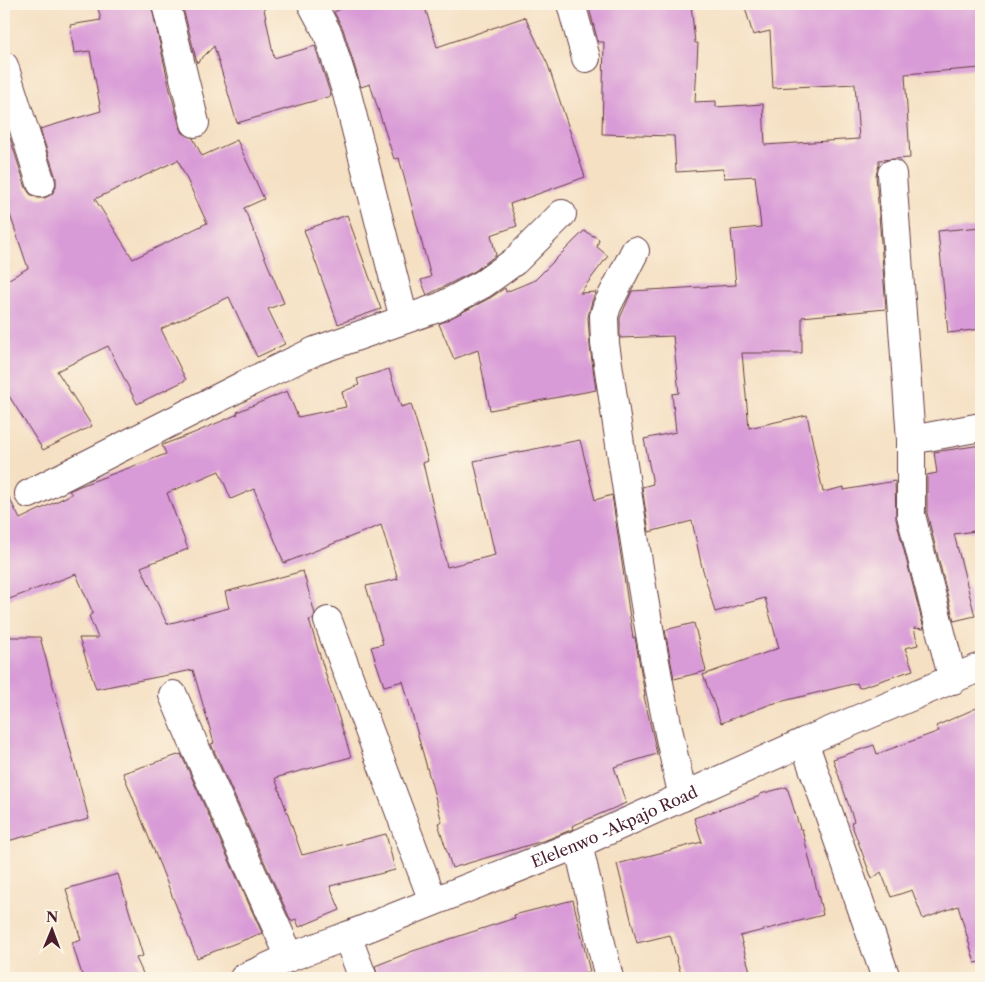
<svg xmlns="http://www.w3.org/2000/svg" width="985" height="982" font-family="'Libre Caslon Text',serif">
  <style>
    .building { fill: #d99bd7; fill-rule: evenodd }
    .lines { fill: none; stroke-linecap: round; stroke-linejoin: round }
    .minor-casing { stroke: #643c42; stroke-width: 30 }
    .minor { stroke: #fff; stroke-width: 28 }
    .labels { text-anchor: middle; stroke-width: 4.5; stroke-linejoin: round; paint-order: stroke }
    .street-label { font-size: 16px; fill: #4a1f2b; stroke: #fcf5e5 }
  </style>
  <rect width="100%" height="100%" fill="#fcf5e5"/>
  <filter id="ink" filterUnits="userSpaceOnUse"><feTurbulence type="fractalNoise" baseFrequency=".02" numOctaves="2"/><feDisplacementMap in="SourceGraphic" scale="10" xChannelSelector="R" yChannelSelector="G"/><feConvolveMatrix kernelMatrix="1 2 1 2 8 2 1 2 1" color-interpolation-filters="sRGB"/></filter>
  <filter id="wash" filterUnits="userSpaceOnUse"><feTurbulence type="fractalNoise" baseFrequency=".0096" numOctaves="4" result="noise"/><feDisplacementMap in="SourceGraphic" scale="20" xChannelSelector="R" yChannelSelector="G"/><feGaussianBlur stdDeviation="1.12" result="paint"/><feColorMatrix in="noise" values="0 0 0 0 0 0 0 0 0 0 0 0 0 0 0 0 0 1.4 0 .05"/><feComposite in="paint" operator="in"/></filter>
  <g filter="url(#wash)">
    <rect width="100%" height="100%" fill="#f5e0c3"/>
    <g id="blocks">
      <g class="building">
        <path d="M97,4H151L170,90L180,127L183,133L193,138L202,156L237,140L264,199L244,208L284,303L268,309L285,344L257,357L229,297L161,329L186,380L137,404L108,346L57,371L92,426L43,450L4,388V282L28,268L4,197V140L10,138L26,188L30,194L38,198H45L52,194L56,187V178L40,129L101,111L90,51L74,53L70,25L101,20ZM178,160L207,223L133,259L95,199Z"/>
        <path d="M182,4H263L274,58L315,46L331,96L237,123L214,46L197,63Z"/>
        <path d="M352,4H424L437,47L525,17L548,65L585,177L510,204L517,226L491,235L496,255L475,271L427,295L421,280L431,277L399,158L394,159L370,84L361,87L343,29L334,12Z"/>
        <path d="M588,4H691L695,43H698L695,102L716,101V107L763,104L765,145L859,139L855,84L773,88L770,31L753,35L744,4H979L981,24V68L905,74L910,158L879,160V165L876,175L886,309L802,317V353H742L749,428L807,415L823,492L844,487V490L895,481L896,519L924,629L914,628L918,645L905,648L913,670L859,688L857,683L771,704L721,723L703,675L779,648L765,598L715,612L701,563L692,521L649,532L642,487L653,484L644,439L676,432L672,394L679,393L673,336L620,338V318L632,291L736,285L731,230L761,227L755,176L724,178L723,169L676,172L674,136L602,134L604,42H598Z"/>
        <path d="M347,215L381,309L338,324L304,230Z"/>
        <path d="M981,227V329L948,333L938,231Z"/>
        <path d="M584,231L599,239L597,247L608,256L580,293L596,292L592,301L588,317L590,346L596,390L490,410L478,350L454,359L439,324L490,298L505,288L506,292L535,280Z"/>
        <path d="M389,369L401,407L411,404L428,461L423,463L447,567L495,555L474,461L580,440L595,500L612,495L633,638L635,637L645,695L644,696L657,754L614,767L626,803L572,826L573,829L546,840L452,868L438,823L442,822L403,681L384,686L371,647L383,644L366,586L398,579L381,525L284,563L254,489L231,499L219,471L167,493L188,549L141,567L167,624L229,608L225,592L303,571L315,614L313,619L309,620L351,757L275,778L302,855L386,834L395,870L330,886L340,910L299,927L296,919L291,921L211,744L214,743L193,670L96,689L79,638H98L89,616L93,613L76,574L4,601V488L20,519L72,494L69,491L80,486L166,454L162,445L194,433L238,414L237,412L287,391L298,417L346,407L342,392L359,385L357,379Z"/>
        <path d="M981,445V530L954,534L975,616L954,621L927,513V475L937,473L934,452Z"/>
        <path d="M694,623L706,671L674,679L665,630Z"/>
        <path d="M4,637H40L89,819L4,842Z"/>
        <path d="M981,706V962L975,963L958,906L923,919L912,890L891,897L881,872L872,879L851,823L854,821L833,759L874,745L877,754L939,731L936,726Z"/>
        <path d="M181,754L262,933L197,958L123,773Z"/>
        <path d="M787,787L800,829H802L823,915L740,936L752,978H682L670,935L637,943L617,864L702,842L694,818L760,796V794Z"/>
        <path d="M118,874L143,956L136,958L145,978H83L72,943L81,940L66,889Z"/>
        <path d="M573,900L590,972L565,978H378L375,966L413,951L515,918L514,915Z"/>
      </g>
    </g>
  </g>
  <g filter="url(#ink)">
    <use href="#blocks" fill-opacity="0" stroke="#643c42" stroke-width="1"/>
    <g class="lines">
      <defs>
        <g id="minor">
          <path d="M166,4L195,123"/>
          <path d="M312,4L328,34L347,94L404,319"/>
          <path d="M571,4L586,58"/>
          <path d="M4,66L41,183"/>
          <path d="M892,174L911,440V515L953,680"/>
          <path d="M635,251L607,306L604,316L605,344C628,495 648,648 683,797"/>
          <path d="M911,440L981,427"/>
          <path d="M29,494L250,382L315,351L440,307L483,284L515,261L562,214"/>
          <path d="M328,621L433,901"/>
          <path d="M173,695L195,747L290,957"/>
          <path d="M804,742L886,978"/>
          <path d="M578,844L609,978"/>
          <path d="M347,936L363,978"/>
          <path id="s1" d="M244,978L290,957L347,936L578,844L804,742L981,667"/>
        </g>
      </defs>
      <use href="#minor" class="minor-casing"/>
      <use href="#minor" class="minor"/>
    </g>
  </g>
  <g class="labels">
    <g class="street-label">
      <text dy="6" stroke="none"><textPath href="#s1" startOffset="400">Elelenwo -Akpajo Road</textPath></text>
    </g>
  </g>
  <rect width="985" height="982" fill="none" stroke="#fcf5e5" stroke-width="20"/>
  <g transform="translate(52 930) rotate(1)" stroke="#fcf5e5" stroke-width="4" paint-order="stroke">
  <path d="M0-4L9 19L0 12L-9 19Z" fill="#4a1f2b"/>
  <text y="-8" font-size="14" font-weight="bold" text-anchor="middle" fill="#4a1f2b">N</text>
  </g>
</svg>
